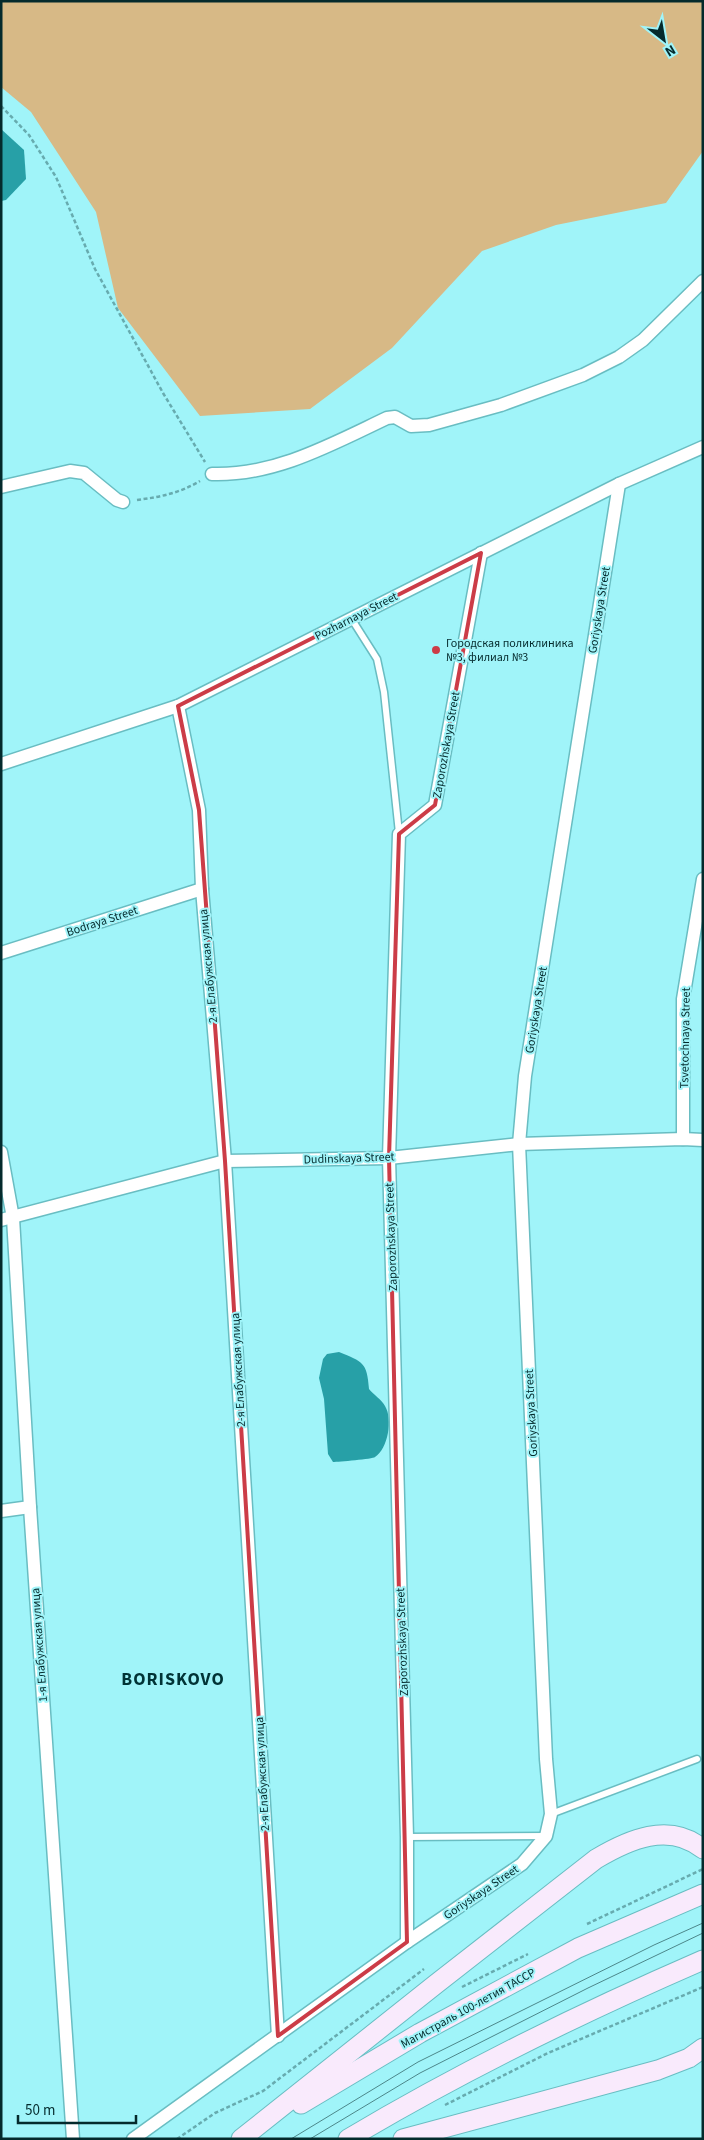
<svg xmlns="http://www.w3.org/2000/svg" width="704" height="2140" font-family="'Source Sans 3',sans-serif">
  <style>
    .green { fill: #d7b986 }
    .water { fill: #27a0a7 }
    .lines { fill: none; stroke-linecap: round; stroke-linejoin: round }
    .service-casing { stroke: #69bdc2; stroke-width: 9 }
    .minor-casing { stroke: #69bdc2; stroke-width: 15 }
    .secondary-casing { stroke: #69bdc2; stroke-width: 21 }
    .path { stroke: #67abaf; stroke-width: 2.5; stroke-dasharray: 4 2.5; stroke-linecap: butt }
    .service { stroke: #fff; stroke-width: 6 }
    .minor { stroke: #fff; stroke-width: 12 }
    .secondary { stroke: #f9eafc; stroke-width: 19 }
    .tram { stroke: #4c878a; stroke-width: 1 }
    .marked { fill: none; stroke: #cc3c47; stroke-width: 4; stroke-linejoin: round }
    .poi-dot { fill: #cc3c47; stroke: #a0f4f9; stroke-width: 2 }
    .labels { text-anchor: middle; stroke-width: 4; stroke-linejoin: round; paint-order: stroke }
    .street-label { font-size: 12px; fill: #042a2c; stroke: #a0f4f9 }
    .poi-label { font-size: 12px; fill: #042a2c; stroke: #a0f4f9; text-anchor: start }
    .district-label { font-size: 18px; font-weight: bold; letter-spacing: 1px; fill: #013336; stroke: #a0f4f9 }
  </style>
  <rect width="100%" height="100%" fill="#a0f4f9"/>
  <path class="green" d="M1,1H703V151L666,203L556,225L482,251L392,348L310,409L200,416L118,308L96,212L31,112L1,87Z"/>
  <g class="water">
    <path d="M1,129L24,150L26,179L6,200L1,201Z"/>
    <path d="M339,1352C363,1362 367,1362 369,1389C373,1394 382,1400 385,1406C393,1419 388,1449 375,1457C373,1459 338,1462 333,1462L328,1454L324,1399L319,1378L323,1359L327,1354Z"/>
  </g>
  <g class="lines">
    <defs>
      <g id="service">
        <path d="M351,618L377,659L384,692L399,833"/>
        <path d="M551,1814L697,1759"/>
        <path d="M407,1837L546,1836"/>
      </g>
      <g id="minor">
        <path d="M212,474C275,476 332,444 387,418L395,417L411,426L429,425L501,405L583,375L619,357L643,340L703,281"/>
        <path d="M1,487L70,471L84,473L117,500L123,502"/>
        <path d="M178,706L199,810L202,889L225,1161L278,2036"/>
        <path d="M1,764L178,706L619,484L703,447"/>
        <path d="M1,953L202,889"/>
        <path d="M683,1139V999L703,879"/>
        <path d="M1,1152L13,1218L30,1507L73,2139"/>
        <path d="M1,1220L225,1161L389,1158L519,1144L683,1139L703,1140"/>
        <path d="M1,1511L30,1507"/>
        <path d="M407,1942V1837L389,1158L399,834L435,805L481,553"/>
        <path d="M133,2139L407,1942L522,1864L546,1836L551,1814L546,1759L519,1144L525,1076L619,484"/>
      </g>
      <g id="secondary">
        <path d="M301,2104L420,2033L578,1948L703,1894"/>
        <path d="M241,2139L436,1984L596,1859C628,1840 669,1821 703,1849"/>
        <path d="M348,2139C462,2071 581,2013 703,1960"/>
        <path d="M403,2139L658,2070L689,2058L703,2048"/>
      </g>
    </defs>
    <use href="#service" class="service-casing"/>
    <use href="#minor" class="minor-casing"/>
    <use href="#secondary" class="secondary-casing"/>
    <g class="path">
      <path d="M1,106L29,135L56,177L95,269L163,393L205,462"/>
      <path d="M137,500C160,497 180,493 200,481"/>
      <path d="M587,1924L703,1869"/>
      <path d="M462,1987L528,1954"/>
      <path d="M445,2105L548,2053L703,1987"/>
      <path d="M177,2139L215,2113L263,2091L424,1969"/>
    </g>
    <use href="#service" class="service"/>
    <use href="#minor" class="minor"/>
    <use href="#secondary" class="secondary"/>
    <g class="tram">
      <path d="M291,2139L418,2062L654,1945L703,1923"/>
      <path d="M310,2139L420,2073L588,1988L703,1933"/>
    </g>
  </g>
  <path class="marked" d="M481,553L435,805L399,834L389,1158L407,1942L278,2036L225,1161L199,810L178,706Z"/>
  <circle class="poi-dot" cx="436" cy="650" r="5"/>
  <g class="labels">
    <g class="street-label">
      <text transform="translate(599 610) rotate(-81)" y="4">Goriyskaya Street</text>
      <text transform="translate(356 616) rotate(-27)" y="4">Pozharnaya Street</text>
      <text transform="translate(446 745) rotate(-80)" y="4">Zaporozhskaya Street</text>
      <text transform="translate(102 921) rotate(-18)" y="4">Bodraya Street</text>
      <text transform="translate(208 966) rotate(-95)" y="4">2-я Елабужская улица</text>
      <text transform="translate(536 1010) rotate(-81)" y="4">Goriyskaya Street</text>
      <text transform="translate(685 1038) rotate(-89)" y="4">Tsvetochnaya Street</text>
      <text transform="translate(349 1158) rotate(-2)" y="4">Dudinskaya Street</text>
      <text transform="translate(391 1237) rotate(-92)" y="4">Zaporozhskaya Street</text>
      <text transform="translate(238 1370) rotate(-93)" y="4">2-я Елабужская улица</text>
      <text transform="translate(531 1413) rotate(-93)" y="4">Goriyskaya Street</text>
      <text transform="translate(402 1642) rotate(-92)" y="4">Zaporozhskaya Street</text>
      <text transform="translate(39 1645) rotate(-94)" y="4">1-я Елабужская улица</text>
      <text transform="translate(262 1774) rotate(-93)" y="4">2-я Елабужская улица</text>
      <text transform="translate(481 1892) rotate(-34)" y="4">Goriyskaya Street</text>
      <text transform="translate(468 2008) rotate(-29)" y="4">Магистраль 100-летия ТАССР</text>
    </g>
    <g class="poi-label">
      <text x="446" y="647">Городская поликлиника<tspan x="446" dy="14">№3, филиал №3</tspan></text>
    </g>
    <g class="district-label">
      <text x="173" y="1685">BORISKOVO</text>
    </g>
  </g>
  <rect width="704" height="2140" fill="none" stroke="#042a2c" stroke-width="5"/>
  <g transform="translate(664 40) rotate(149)" stroke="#a0f4f9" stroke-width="4" paint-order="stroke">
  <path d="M0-4L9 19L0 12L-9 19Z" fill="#042a2c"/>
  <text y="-8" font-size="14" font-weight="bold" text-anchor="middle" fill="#042a2c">N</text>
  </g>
  <path d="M18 2115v8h118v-8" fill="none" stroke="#042a2c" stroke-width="2.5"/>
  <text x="25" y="2115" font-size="15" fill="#042a2c" stroke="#a0f4f9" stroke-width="4" paint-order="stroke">50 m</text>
</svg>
